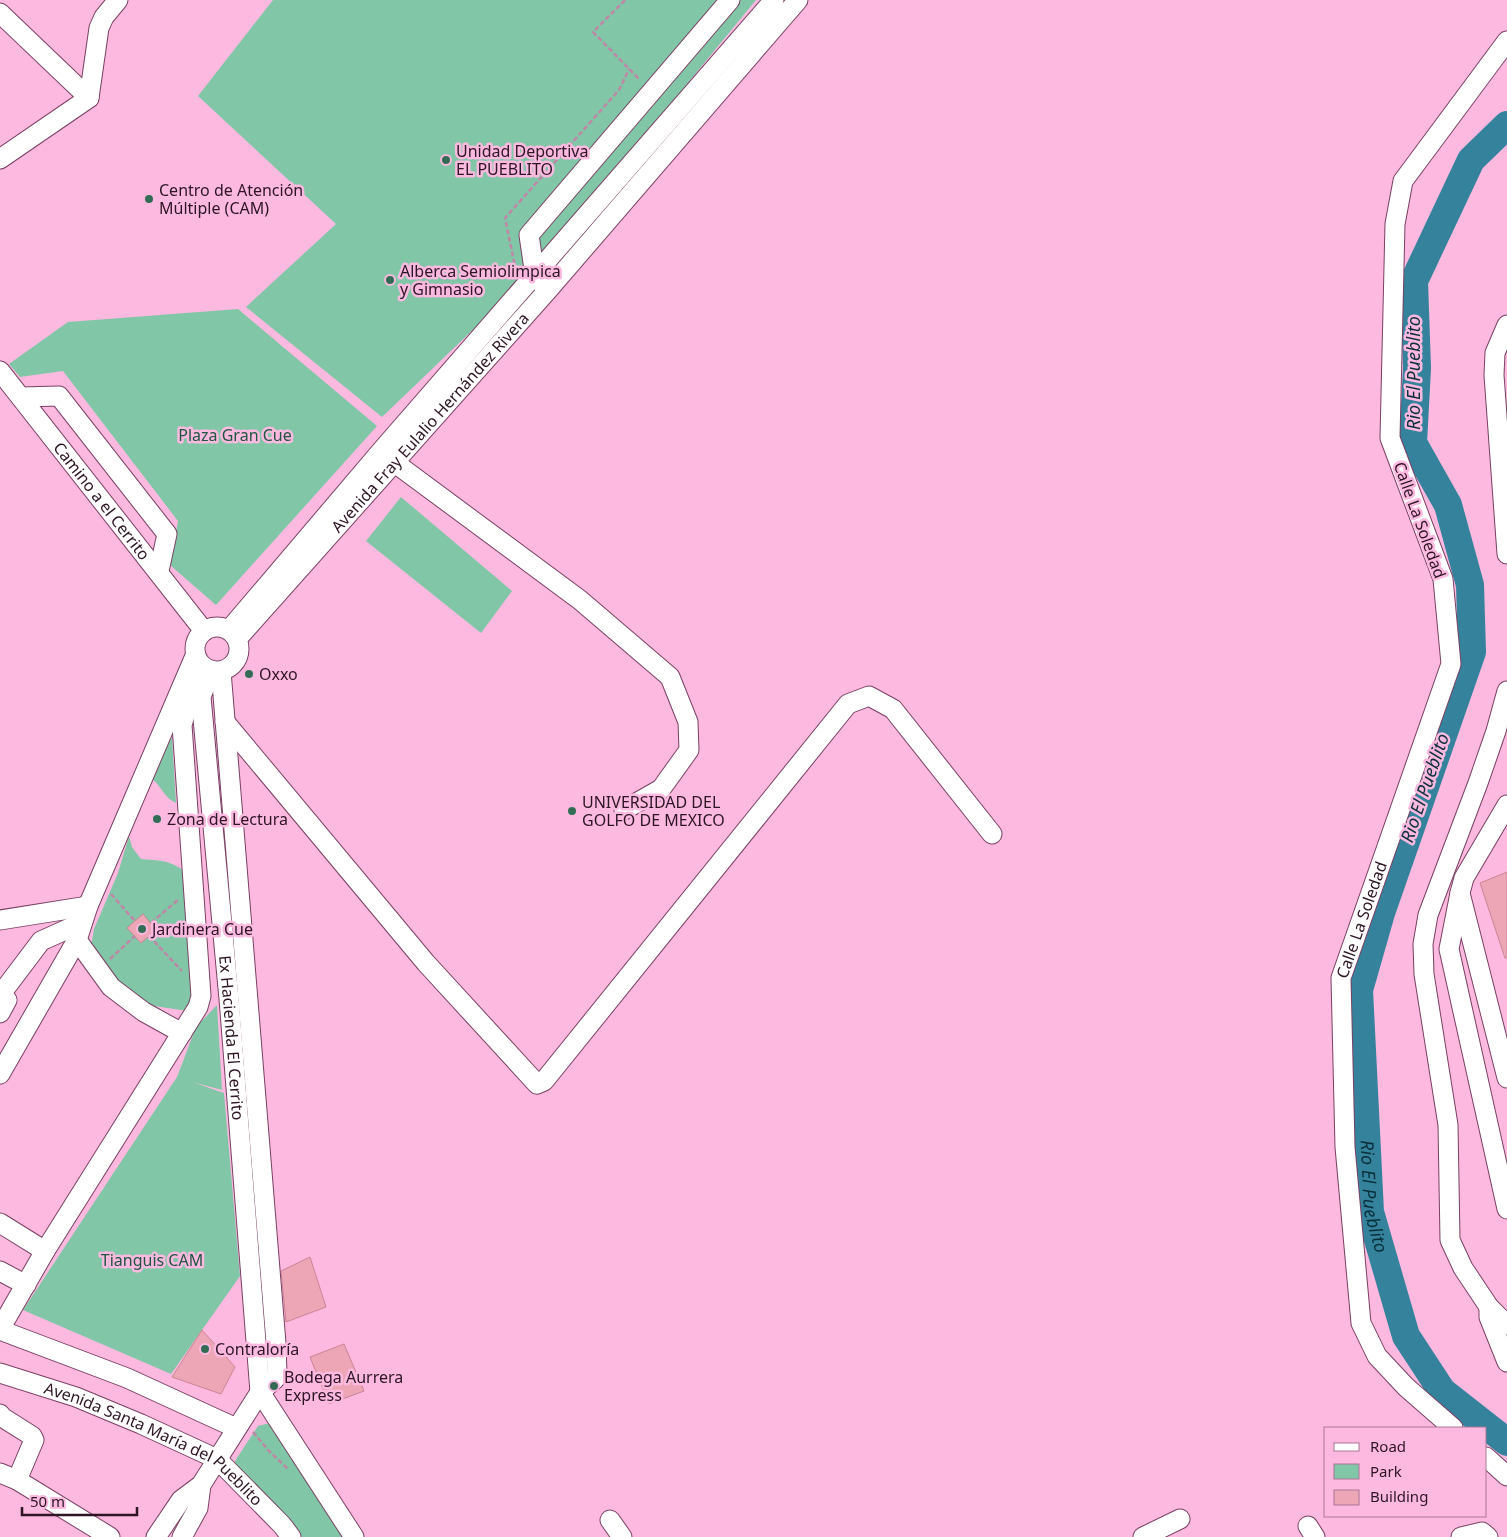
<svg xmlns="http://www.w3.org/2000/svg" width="1507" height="1537" font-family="'Noto Sans',sans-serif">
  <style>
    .green { fill: #81c7a7 }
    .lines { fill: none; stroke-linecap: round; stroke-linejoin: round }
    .river { stroke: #34829c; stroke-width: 28 }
    .building { fill: #eca6b6; stroke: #cc8495 }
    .minor-casing { stroke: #7a4063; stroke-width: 21 }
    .path { stroke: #be87a7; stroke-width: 2.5; stroke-dasharray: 5 2.5; stroke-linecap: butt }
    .minor { stroke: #fff; stroke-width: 19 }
    .poi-dot { fill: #336c54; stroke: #fdb9e0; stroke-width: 2 }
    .labels { text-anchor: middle; stroke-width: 5; stroke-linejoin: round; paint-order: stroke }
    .poi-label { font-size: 16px; fill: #2d1524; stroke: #fdb9e0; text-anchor: start }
    .street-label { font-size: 16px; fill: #2d1524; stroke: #fdb9e0 }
    .park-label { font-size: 16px; fill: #1f5640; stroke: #fdb9e0 }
    .water-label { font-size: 18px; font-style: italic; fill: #0a2f3b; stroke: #fdb9e0 }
  </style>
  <rect width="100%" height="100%" fill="#fdb9e0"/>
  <g class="green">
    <path d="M273,0H756L530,275L382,417L246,307L336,224L198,96Z"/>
    <path d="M238,309L377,426L216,605L170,565L178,521L63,371L20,377L9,364L68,322Z"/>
    <path d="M401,497L512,591L481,633L366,541Z"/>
    <path d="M172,737L176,803C164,798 161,785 151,778Z"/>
    <path d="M129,836L132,847L141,859C159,861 167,859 183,870L195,1000L188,1011L140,1004L118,987L91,946L94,929L118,873Z"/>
    <path d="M217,1005L222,1090L192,1082L224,1093L240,1276L171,1374L23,1310L177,1077L196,1027Z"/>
    <path d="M270,1423L345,1537H302L231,1467L258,1426Z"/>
  </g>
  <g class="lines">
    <path class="river" id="s1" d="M1507,125L1471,160L1414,281L1417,368L1413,443L1448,505L1470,585L1472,652L1381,913L1359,990L1370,1212L1406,1336L1442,1391L1507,1442"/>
  </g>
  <g class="building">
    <path d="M1507,872V958H1505L1480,883Z"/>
    <path d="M143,914L156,930L141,943L127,928Z"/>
    <path d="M310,1257L326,1307L286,1322L281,1271Z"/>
    <path d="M202,1330L235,1367L221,1394L172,1377Z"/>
    <path d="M344,1344L364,1391L329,1404L310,1357Z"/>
  </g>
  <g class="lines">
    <defs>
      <g id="minor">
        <path d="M0,13L89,98"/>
        <path d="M0,159L89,98L99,28L104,17L118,0"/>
        <path d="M540,282L535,276L529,235L730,0"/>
        <path d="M1507,325L1495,353L1494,375L1507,554"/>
        <path id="s2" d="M0,371L204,631"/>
        <path d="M21,397L59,396L167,534L159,571"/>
        <path d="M395,463L580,600L670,677L688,722L689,750L661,789L624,810"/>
        <circle cx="217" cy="649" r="22"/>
        <path d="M229,630L382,450L774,0"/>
        <path id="s3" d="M237,639L548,290L798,0"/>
        <path id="s4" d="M211,670L201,697L229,999L260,1392L354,1537"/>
        <path d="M1507,691L1496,731L1478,783L1428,915L1423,944L1424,974L1448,1125L1450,1240L1463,1268L1489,1307L1507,1325"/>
        <path d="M225,722L426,963L537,1084L544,1081L848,704L869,696L893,709L992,834"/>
        <path d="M1507,805L1464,878L1460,893L1507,1078"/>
        <path d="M1460,893L1449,949L1507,1209"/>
        <path d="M0,920L88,906"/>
        <path d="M77,940L111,987L144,1012L182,1033"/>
        <path d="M0,993L7,1000L0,1013"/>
        <path d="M1,994L41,941L81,923"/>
        <path d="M0,1074L77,940L88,906L195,656"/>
        <path d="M0,1223L45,1251"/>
        <path d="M0,1271L26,1285"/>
        <path d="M1489,1307V1317L1507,1362"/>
        <path d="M0,1329L45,1251L198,1007L201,996L182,725L196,677"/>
        <path d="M0,1330L127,1378L236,1428"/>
        <path id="s5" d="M0,1373L76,1397L141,1424L217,1459L282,1525L291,1537"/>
        <path d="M0,1414L2,1417L32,1436L34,1440L17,1480"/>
        <path id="s6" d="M1453,1428L1406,1387L1377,1356L1361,1323L1345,1147L1341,978L1451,664L1443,579L1390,438L1395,224L1403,181L1507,41"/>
        <path d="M1486,1457L1507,1476"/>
        <path d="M0,1473L17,1480L110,1537"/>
        <path d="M610,1520L622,1537"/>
        <path d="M1308,1526L1315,1537"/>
        <path d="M156,1537L181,1500L201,1485L260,1392L275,1379L277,1374L276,1343L221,671"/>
        <path d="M182,1537L198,1508L201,1485"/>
        <path d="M1143,1537L1180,1519"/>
        <path d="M1461,1537L1482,1532L1488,1537"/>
      </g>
    </defs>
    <use href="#minor" class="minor-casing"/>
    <g class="path">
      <path d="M625,0L593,32L640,80"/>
      <path d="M516,271L505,218L619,90L629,69"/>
      <path d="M111,894L135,921"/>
      <path d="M151,923L178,900"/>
      <path d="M149,936L182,971"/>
      <path d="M110,959L135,936"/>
      <path d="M253,1432L269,1451L289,1470"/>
    </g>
    <use href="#minor" class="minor"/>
  </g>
  <g class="poi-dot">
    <circle cx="446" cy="160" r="5"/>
    <circle cx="149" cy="199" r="5"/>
    <circle cx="390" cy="280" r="5"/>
    <circle cx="249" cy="674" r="5"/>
    <circle cx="572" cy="811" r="5"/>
    <circle cx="157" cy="819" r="5"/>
    <circle cx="142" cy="929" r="5"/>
    <circle cx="205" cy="1349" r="5"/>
    <circle cx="274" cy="1386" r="5"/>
  </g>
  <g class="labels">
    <g class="poi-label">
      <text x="456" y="157">Unidad Deportiva<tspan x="456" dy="18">EL PUEBLITO</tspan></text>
      <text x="159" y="196">Centro de Atención<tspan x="159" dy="18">Múltiple (CAM)</tspan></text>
      <text x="400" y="277">Alberca Semiolimpica<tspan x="400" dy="18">y Gimnasio</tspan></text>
      <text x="259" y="680">Oxxo</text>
      <text x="582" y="808">UNIVERSIDAD DEL<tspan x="582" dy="18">GOLFO DE MEXICO</tspan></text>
      <text x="167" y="825">Zona de Lectura</text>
      <text x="152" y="935">Jardinera Cue</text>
      <text x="215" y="1355">Contraloría</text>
      <text x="284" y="1383">Bodega Aurrera<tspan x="284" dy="18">Express</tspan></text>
    </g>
    <g class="street-label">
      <text dy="6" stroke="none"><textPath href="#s3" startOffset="290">Avenida Fray Eulalio Hernández Rivera</textPath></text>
      <text dy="6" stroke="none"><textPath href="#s2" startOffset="165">Camino a el Cerrito</textPath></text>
      <text transform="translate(1420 520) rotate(70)" y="6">Calle La Soledad</text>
      <text dy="6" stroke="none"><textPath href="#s6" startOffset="549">Calle La Soledad</textPath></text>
      <text dy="6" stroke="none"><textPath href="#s4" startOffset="371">Ex Hacienda El Cerrito</textPath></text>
      <text dy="6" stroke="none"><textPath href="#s5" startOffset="171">Avenida Santa María del Pueblito</textPath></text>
    </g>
    <g class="park-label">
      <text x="235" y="441">Plaza Gran Cue</text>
      <text x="152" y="1266">Tianguis CAM</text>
    </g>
    <g class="water-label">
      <text transform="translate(1414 373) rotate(-90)" y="6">Rio El Pueblito</text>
      <text transform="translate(1425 788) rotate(-71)" y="6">Rio El Pueblito</text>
      <text dy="6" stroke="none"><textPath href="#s1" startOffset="1131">Rio El Pueblito</textPath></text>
    </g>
  </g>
  <rect x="1324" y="1427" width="162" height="90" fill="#fdb9e0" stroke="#aa7795"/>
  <rect x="1334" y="1443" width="25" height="8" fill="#ffffff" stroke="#aa7795"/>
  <text x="1370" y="1452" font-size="15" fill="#2d1524">Road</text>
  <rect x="1334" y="1464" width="25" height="15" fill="#81c7a7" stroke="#aa7795"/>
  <text x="1370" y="1477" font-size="15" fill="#2d1524">Park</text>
  <rect x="1334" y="1490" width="25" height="15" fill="#eca6b6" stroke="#aa7795"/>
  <text x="1370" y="1502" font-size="15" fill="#2d1524">Building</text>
  <path d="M22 1507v8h115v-8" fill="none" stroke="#2d1524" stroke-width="2.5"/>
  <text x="30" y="1507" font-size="15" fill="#2d1524" stroke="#fdb9e0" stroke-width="4" paint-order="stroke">50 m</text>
</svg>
